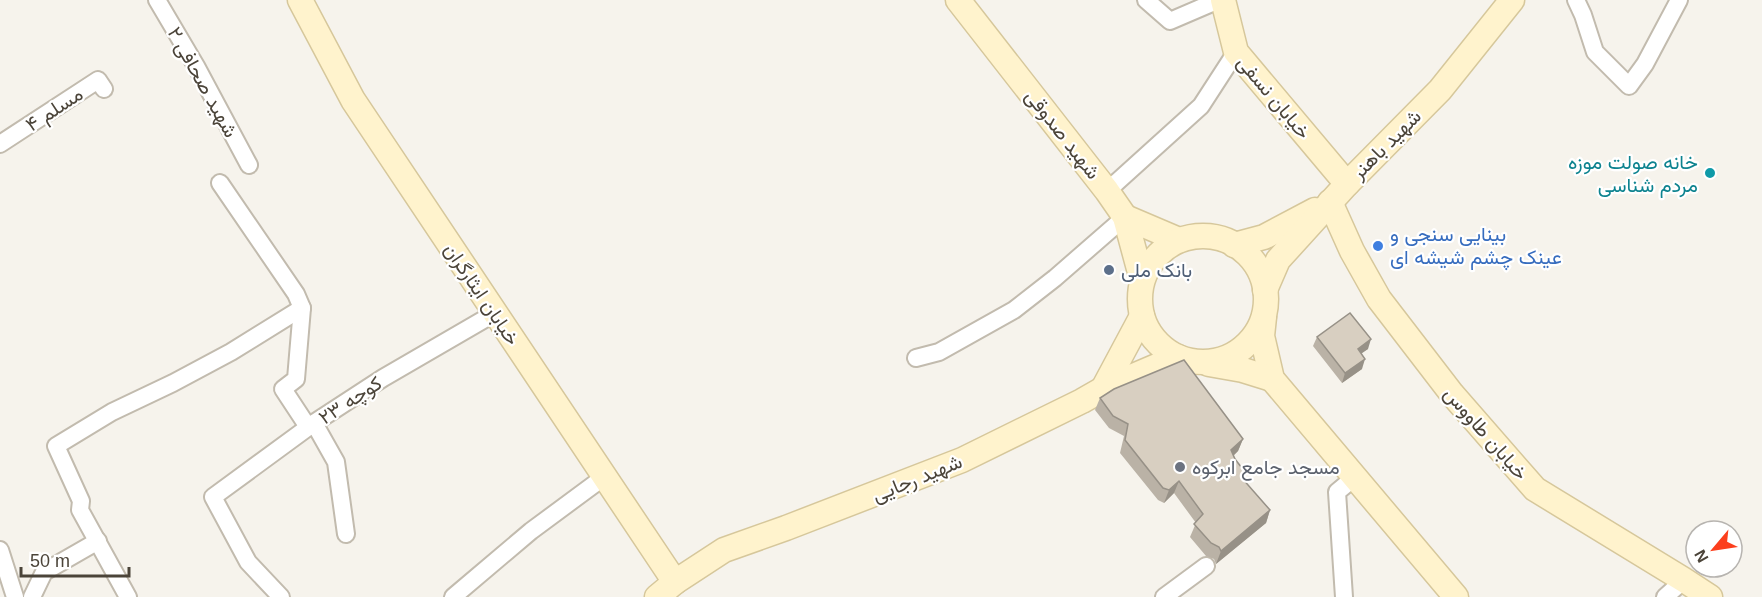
<svg xmlns="http://www.w3.org/2000/svg" width="1762" height="597" font-family="Helvetica,Vazirmatn,sans-serif">
  <style>
    .lines { fill: none; stroke-linecap: round; stroke-linejoin: round }
    .street-casing { stroke: #c2bbae; stroke-width: 20 }
    .secondary-casing { stroke: #d6c79b; stroke-width: 27 }
    .street { stroke: #fff; stroke-width: 16 }
    .secondary { stroke: #fff3cd; stroke-width: 24 }
    .wall { fill: #bab2a6 }
    .shaded-wall { fill: #979187 }
    .building { fill: #d8cfc1; stroke: #979187; stroke-width: 1.5 }
    .culture-dot { fill: #0f9aa8; stroke: #fff; stroke-width: 2 }
    .shop-dot { fill: #3f7fe0; stroke: #fff; stroke-width: 2 }
    .service-dot { fill: #5c6f8a; stroke: #fff; stroke-width: 2 }
    .worship-dot { fill: #6b7280; stroke: #fff; stroke-width: 2 }
    .labels { text-anchor: middle; stroke-width: 4.5; stroke-linejoin: round; paint-order: stroke }
    .street-label { font-size: 20px; fill: #4b4439; stroke: #fff }
    .culture-label { font-size: 20px; fill: #0d838f; stroke: #fff; text-anchor: end }
    .shop-label { font-size: 20px; fill: #366cbe; stroke: #fff; text-anchor: start }
    .service-label { font-size: 20px; fill: #4e5e75; stroke: #fff; text-anchor: start }
    .worship-label { font-size: 20px; fill: #5b616d; stroke: #fff; text-anchor: start }
  </style>
  <rect width="100%" height="100%" fill="#f6f3ec"/>
  <g class="lines">
    <defs>
      <g id="street">
        <path d="M157,0L196,66L249,165"/>
        <path d="M1146,0L1170,21L1219,0"/>
        <path d="M1576,0L1583,15L1595,52L1629,86L1645,64L1679,0"/>
        <path d="M0,144L98,80L104,89"/>
        <path d="M1107,191L1201,106L1236,52"/>
        <path d="M302,308L296,379L283,389L308,427"/>
        <path d="M916,358L939,352L1014,310L1055,278L1125,217"/>
        <path d="M314,423L336,462L346,534"/>
        <path d="M0,550L15,597"/>
        <path d="M32,597L44,572L98,541"/>
        <path d="M128,597L80,510L81,501L56,446L112,412L173,383L231,352L302,308L296,294L220,183"/>
        <path d="M281,597L248,562L213,497L314,423L383,378L495,313"/>
        <path d="M453,597L531,531L604,477"/>
        <path d="M1164,597L1206,566"/>
        <path d="M1344,597L1337,492L1355,477"/>
        <path d="M1665,597L1684,580"/>
      </g>
      <g id="secondary">
        <path d="M300,0L353,100L675,582"/>
        <path d="M958,0L1107,191L1125,217L1142,280"/>
        <path d="M1223,0L1236,52L1347,184"/>
        <path d="M1330,202L1352,251L1379,299L1452,394L1535,489L1684,580L1710,597"/>
        <path d="M1125,217L1179,240"/>
        <circle cx="1203" cy="299" r="63"/>
        <path d="M1234,245L1264,237L1315,210"/>
        <path d="M1265,290L1278,260L1347,184L1440,90L1512,0"/>
        <path d="M1264,317L1262,336L1272,379L1456,597"/>
        <path d="M1209,364L1243,370L1272,379"/>
        <path d="M1103,389L1142,316"/>
        <path d="M657,597L675,582L724,550L786,528L962,460L1082,401L1103,389L1178,357"/>
      </g>
    </defs>
    <use href="#street" class="street-casing"/>
    <use href="#secondary" class="secondary-casing"/>
    <use href="#street" class="street"/>
    <use href="#secondary" class="secondary"/>
  </g>
  <g class="wall">
    <path d="M1317,337L1368,349L1361,353L1362,369L1342,383L1313,346Z"/>
    <path d="M1100,398L1243,439L1238,451L1233,456L1242,479L1270,510L1266,523L1216,564L1214,559L1206,556L1190,537L1196,523L1174,493L1164,503L1158,500L1120,453L1124,436L1109,428L1095,410Z"/>
  </g>
  <g class="shaded-wall">
    <path d="M1371,339L1368,349L1355,358L1358,349Z"/>
    <path d="M1365,359L1362,369L1342,383L1345,373Z"/>
    <path d="M1243,439L1238,451L1226,463L1231,450Z"/>
    <path d="M1179,481L1174,493L1164,503L1169,490Z"/>
    <path d="M1270,510L1266,523L1216,564L1221,551Z"/>
  </g>
  <g class="building">
    <path d="M1350,313L1371,339L1358,349L1365,359L1345,373L1317,337Z"/>
    <path d="M1184,360L1243,439L1231,450L1235,459L1245,472L1241,477L1270,510L1221,551L1219,547L1211,543L1194,524L1203,514L1179,481L1169,490L1163,488L1125,440L1128,424L1113,416L1100,398L1114,389Z"/>
  </g>
  <circle class="culture-dot" cx="1710" cy="173" r="6"/>
  <circle class="shop-dot" cx="1378" cy="246" r="6"/>
  <circle class="service-dot" cx="1109" cy="270" r="6"/>
  <circle class="worship-dot" cx="1180" cy="467" r="6"/>
  <g class="labels">
    <g class="street-label">
      <text transform="translate(203 82) rotate(61)" y="7">شهید صحافی ۲</text>
      <text transform="translate(1274 97) rotate(50)" y="7">خیابان نسفی</text>
      <text transform="translate(54 109) rotate(-33)" y="7">مسلم ۴</text>
      <text transform="translate(1063 134) rotate(52)" y="7">شهید صدوقی</text>
      <text transform="translate(1386 144) rotate(-45)" y="7">شهید باهنر</text>
      <text transform="translate(482 294) rotate(56)" y="7">خیابان ایثارگران</text>
      <text transform="translate(350 400) rotate(-33)" y="7">کوچه ۲۳</text>
      <text transform="translate(1486 433) rotate(49)" y="7">خیابان طاووس</text>
      <text transform="translate(917 478) rotate(-22)" y="7">شهید رجایی</text>
    </g>
    <g class="culture-label">
      <text x="1698" y="169">خانه صولت موزه<tspan x="1698" dy="23">مردم شناسی</tspan></text>
    </g>
    <g class="shop-label">
      <text x="1390" y="241">بینایی سنجی و<tspan x="1390" dy="23">عینک چشم شیشه ای</tspan></text>
    </g>
    <g class="service-label">
      <text x="1121" y="277">بانک ملی</text>
    </g>
    <g class="worship-label">
      <text x="1192" y="474">مسجد جامع ابرکوه</text>
    </g>
  </g>
  <g transform="translate(1714 549) rotate(241)"><circle r="28" fill="#ffffff" stroke="#b7b4b0" stroke-width="1.5"/>
  <path d="M0-4.5L10 22L0 15L-10 22Z" fill="#fc3f1d"/>
  <text y="-9" font-size="16" font-weight="bold" text-anchor="middle" fill="#4b4439">N</text>
  </g>
  <path d="M21 567v9h108v-9" fill="none" stroke="#4b4439" stroke-width="3"/>
  <text x="30" y="567" font-size="18" fill="#4b4439" stroke="#ffffff" stroke-width="4.5" paint-order="stroke">50 m</text>
</svg>
